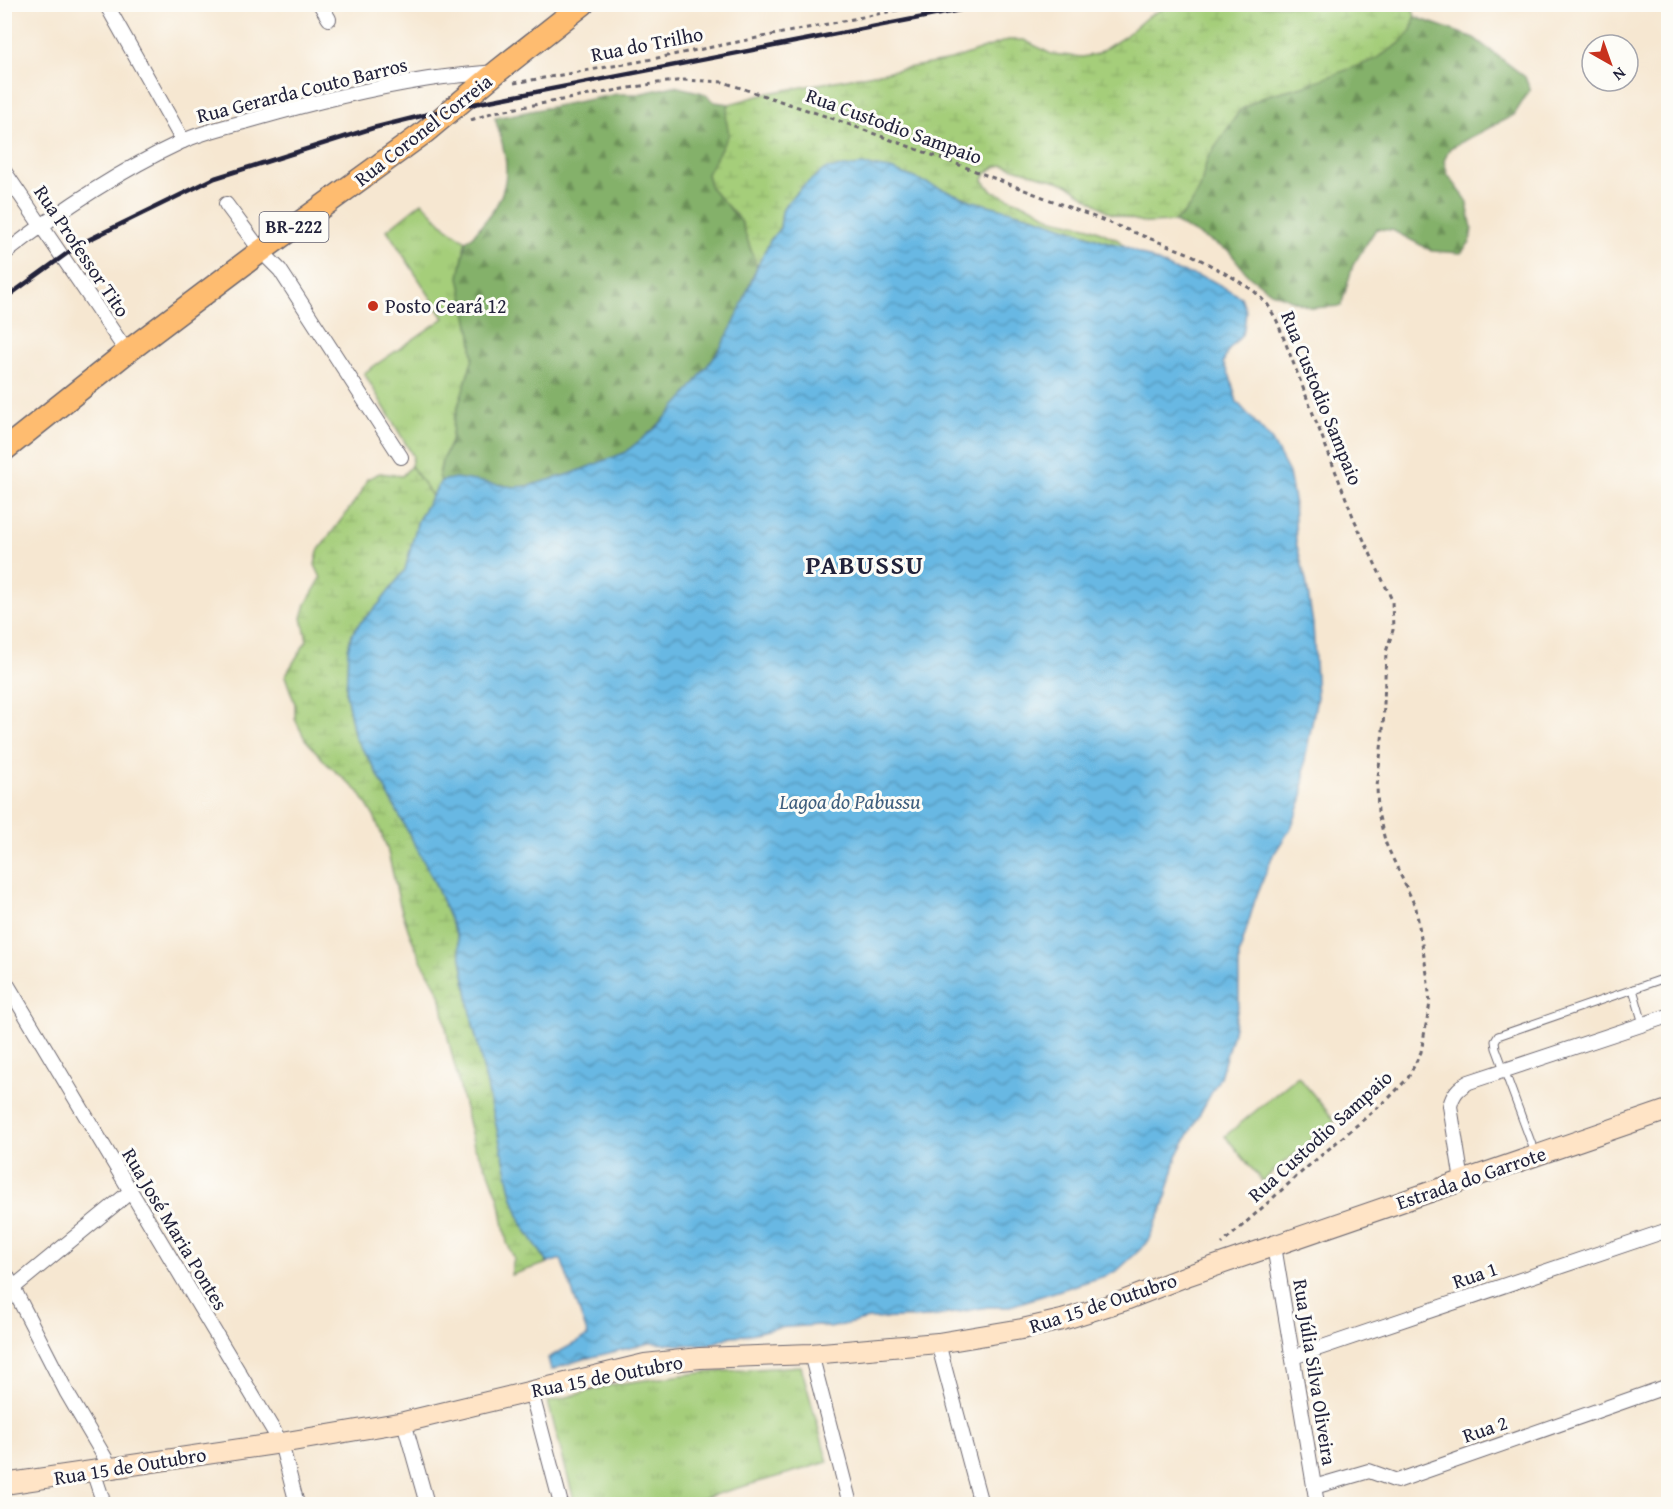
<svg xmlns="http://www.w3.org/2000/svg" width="1673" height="1509" font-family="'Gentium Book Plus',serif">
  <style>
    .grass { fill: url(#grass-tufts); stroke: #64785a; stroke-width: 1.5 }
    .forest { fill: url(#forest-firs); stroke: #536a52; stroke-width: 1.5 }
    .wetland { fill: url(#wetland-marsh); stroke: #64785a; stroke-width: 1.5 }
    .pitch { fill: #a5ce7a; stroke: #64785a; stroke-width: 1.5 }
    .water { fill: url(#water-waves); stroke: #456d8f; stroke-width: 1.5 }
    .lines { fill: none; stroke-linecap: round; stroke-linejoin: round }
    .lane-casing { stroke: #6c6770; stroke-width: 9 }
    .street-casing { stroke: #6c6770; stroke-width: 16 }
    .secondary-casing { stroke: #6c6770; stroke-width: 22 }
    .primary-casing { stroke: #6c6770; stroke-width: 25 }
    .path { stroke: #6c6770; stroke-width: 3; stroke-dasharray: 4.5 4.5; stroke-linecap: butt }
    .lane { stroke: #fff; stroke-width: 7 }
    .street { stroke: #fff; stroke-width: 14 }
    .secondary { stroke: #ffe4c6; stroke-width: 20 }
    .primary { stroke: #febc70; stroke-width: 22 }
    .rail { stroke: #22223b; stroke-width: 4.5 }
    .poi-dot { fill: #c8321e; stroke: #fdfcf7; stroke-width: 2 }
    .labels { text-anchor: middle; stroke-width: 6; stroke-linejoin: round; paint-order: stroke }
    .shield { fill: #fdfcf7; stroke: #646373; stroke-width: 1.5 }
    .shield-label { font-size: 18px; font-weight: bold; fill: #22223b }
    .street-label { font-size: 20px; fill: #22223b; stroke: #fdfcf7 }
    .poi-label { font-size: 20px; fill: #22223b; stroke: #fdfcf7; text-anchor: start }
    .water-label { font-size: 21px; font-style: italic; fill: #3e5e7e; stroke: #fdfcf7 }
    .district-label { font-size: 26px; font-weight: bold; letter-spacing: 1.5px; fill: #22223b; stroke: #fdfcf7 }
  </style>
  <defs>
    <pattern id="grass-tufts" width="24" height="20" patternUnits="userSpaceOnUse" patternTransform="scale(1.5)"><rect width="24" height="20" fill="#a5ce7a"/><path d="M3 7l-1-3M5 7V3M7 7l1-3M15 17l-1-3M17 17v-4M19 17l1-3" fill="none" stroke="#8eb16a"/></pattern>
    <pattern id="forest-firs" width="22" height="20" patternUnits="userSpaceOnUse" patternTransform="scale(1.5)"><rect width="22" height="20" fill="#84b16a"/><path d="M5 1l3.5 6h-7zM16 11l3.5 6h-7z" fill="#6c9058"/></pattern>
    <pattern id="wetland-marsh" width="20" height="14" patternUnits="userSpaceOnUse" patternTransform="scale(1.5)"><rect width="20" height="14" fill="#a5ce7a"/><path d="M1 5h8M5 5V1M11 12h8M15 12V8" fill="none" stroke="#8eb16a"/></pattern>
    <pattern id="water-waves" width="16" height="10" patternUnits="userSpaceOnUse" patternTransform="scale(1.5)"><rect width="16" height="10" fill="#68b8e3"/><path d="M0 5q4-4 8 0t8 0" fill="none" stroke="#5595b9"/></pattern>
  </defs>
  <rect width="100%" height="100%" fill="#fdfcf7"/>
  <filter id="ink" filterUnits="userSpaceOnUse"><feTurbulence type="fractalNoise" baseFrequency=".0167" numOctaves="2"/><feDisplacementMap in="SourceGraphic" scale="12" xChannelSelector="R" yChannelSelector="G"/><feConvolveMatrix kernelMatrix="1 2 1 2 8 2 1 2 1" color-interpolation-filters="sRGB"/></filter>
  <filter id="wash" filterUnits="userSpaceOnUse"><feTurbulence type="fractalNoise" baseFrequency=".008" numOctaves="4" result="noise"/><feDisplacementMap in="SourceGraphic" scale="24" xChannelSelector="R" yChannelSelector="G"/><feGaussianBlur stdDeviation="1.35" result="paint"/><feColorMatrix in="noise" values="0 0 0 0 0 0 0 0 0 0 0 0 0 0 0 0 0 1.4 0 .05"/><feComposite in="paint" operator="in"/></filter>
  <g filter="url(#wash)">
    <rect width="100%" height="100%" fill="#f6e7d1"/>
    <g class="grass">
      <path d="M422,202L446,227L466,241L464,248L473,358L454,420L451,442L442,461L439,475L441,481L432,496L411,466L413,456L364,373L444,318L387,230Z"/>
      <path d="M801,1366L828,1462L693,1501L694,1504H575L548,1402L616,1384L698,1373Z"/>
    </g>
    <g class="forest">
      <path d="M1415,17L1474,38L1525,77L1530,90L1514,115L1450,148L1444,161L1448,175L1466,199L1472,228L1470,242L1461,253L1432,251L1392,230L1376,229L1353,265L1341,306L1312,308L1271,292L1248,275L1229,251L1174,222L1184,213L1200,188L1207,159L1240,110L1264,96L1306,85L1411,30Z"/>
      <path d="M674,86L703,93L715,102L729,104L726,119L730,134L707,174L711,188L741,221L757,267C749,285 743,305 735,322C713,367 679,409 641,440C635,444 629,451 623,454C597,467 555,481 527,486C498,491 470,475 441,481L439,476L442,461L451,442L454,420L473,358L471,335L459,277L466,241L472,237C480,226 492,215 498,202C513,174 504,147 495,118L617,94H638Z"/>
    </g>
    <g class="wetland">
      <path d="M1169,5H1412L1415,17L1411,30L1399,44L1376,59L1306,85L1264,96L1240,110L1207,159L1200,188L1193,201L1184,213L1174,222L1146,223L1110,213L1067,184L1004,165C994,166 986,171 983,180L992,191L1034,208L1053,219L1090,227L1118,240L1125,246L1107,242L1038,218L973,201L802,187L785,205L782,212L780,228L771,239L757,267L741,221L711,188L707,174L729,134L726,119L729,104L769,93L951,60L1008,40H1024L1051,54L1082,57L1097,54L1124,37L1147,17Z"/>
      <path d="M411,466L432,496L418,520L405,570L379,604L359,624L351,636L348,650L346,694L355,738L371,762L433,879L457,936L473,1024L512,1195L522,1224L548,1263L511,1275L514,1258L507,1243L499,1199L489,1172L474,1146L448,1038L440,994L421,960L409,932L400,905L387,848L375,818L359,792L326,763L305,739L295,719V704L285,676L307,640L302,618L306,604L321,578L315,565L318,551L361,493L367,479L380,473L402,476Z"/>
    </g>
    <path class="pitch" d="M1298,1076L1335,1121L1262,1181L1225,1136Z"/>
    <path class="water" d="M862,165L891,169L973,201L1038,218L1107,242L1125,246L1174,270L1209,279L1241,297L1246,311L1244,329L1241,336L1228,351L1223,363L1230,376L1237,402L1272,441L1289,473L1294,500L1296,542L1306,580L1313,624L1317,697L1305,760L1302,800L1291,828L1272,857L1255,900L1239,955V1002L1232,1036L1220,1077L1177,1156L1164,1205L1147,1243L1118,1270L1108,1275L1007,1307H988L932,1317L869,1319L830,1328L819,1325L776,1328L746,1335L731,1336L711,1344L684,1345L650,1343L580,1360L551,1370L548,1358L588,1336L561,1259L548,1263L522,1224L512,1195L473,1024L457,936L433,879L371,762L355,738L346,694L348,650L351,636L359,624L379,604L405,570L418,520L441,481L455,478L514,487L528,486L570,474L624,453L657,427L686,395L721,347L735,321L757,267L771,239L780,228L782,212L785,205L802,187L825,169Z"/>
  </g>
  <g filter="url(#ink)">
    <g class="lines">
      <defs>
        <g id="lane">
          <path d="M1633,989L1643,1024"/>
          <path d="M1535,1153L1496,1048L1495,1041L1498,1036L1668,977"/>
        </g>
        <g id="street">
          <path d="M106,4L183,141"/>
          <path d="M320,4L329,19"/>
          <path d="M4,171L127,352"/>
          <path d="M226,204L261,251L280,270L401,457"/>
          <path d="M4,254C59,211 117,172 181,142C204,131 230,126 255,119C310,103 367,89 423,80C447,76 472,74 496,72"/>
          <path d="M4,979L281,1443L297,1504"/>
          <path d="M1462,1181L1450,1106C1453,1094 1458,1088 1469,1082L1668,1016"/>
          <path d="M1274,1246L1317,1504"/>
          <path d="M4,1270L67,1393L111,1468"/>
          <path d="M14,1287L130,1192"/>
          <path d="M938,1343L981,1504"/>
          <path d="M811,1354L850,1504"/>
          <path d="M1293,1357L1668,1230"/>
          <path d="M531,1391L561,1504"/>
          <path d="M404,1422L427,1504"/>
          <path d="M93,1471L104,1504"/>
          <path d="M1314,1487L1369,1471L1397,1481L1668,1386"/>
        </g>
        <path id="secondary" d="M4,1484L281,1443L404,1422L645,1364L700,1358L811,1354L938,1343L1022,1329L1062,1320L1123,1301L1189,1275L1668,1110"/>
        <path id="primary" d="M4,450L127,352L261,251L425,132L498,71L583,4"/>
      </defs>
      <use href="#lane" class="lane-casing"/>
      <use href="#street" class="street-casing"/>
      <use href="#secondary" class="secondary-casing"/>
      <use href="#primary" class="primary-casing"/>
      <g class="path">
        <path d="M514,83L637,62L928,4"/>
        <path d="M471,120L494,112L658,83L684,80L723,82L834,119L965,167L1190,254L1232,277L1254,291L1268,305L1277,321L1354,519L1392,600L1393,630L1386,652L1383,730L1377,787L1378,813L1386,844L1416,908L1427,974L1430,1003L1421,1052L1408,1078L1389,1098L1305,1169L1222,1244"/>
      </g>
      <use href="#lane" class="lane"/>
      <use href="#street" class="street"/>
      <use href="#secondary" class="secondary"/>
      <use href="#primary" class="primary"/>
      <path class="rail" d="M4,299L80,244L215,178L373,128L453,108L991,4"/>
    </g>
  </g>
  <circle class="poi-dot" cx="373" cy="306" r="6"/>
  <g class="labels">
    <rect class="shield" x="259.5" y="212" width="69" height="30" rx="4.5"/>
    <g class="shield-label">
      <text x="294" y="233">BR-222</text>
    </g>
    <g class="street-label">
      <text transform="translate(647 44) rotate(-11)" y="7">Rua do Trilho</text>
      <text transform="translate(302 90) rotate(-14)" y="7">Rua Gerarda Couto Barros</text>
      <text transform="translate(894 126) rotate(20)" y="7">Rua Custodio Sampaio</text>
      <text transform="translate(423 130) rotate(-38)" y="7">Rua Coronel Correia</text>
      <text transform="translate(82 251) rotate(56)" y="7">Rua Professor Tito</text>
      <text transform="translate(1322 398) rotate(68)" y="7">Rua Custodio Sampaio</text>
      <text transform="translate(1320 1136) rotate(-42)" y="7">Rua Custodio Sampaio</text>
      <text transform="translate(1471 1178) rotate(-19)" y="7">Estrada do Garrote</text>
      <text transform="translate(175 1229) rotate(59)" y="7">Rua José Maria Pontes</text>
      <text transform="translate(1475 1275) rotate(-19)" y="7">Rua 1</text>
      <text transform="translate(1103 1303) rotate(-18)" y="7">Rua 15 de Outubro</text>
      <text transform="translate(1315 1372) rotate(81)" y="7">Rua Júlia Silva Oliveira</text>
      <text transform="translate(607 1376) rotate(-11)" y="7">Rua 15 de Outubro</text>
      <text transform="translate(1485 1429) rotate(-19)" y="7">Rua 2</text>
      <text transform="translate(130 1466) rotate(-9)" y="7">Rua 15 de Outubro</text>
    </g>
    <g class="poi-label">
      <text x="385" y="313">Posto Ceará 12</text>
    </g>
    <g class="water-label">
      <text x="850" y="809">Lagoa do Pabussu</text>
    </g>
    <g class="district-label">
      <text x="865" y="574">PABUSSU</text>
    </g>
  </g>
  <rect width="1673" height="1509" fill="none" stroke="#fdfcf7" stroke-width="24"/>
  <g transform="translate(1610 63) rotate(140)"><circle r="28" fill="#fdfcf7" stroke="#a5a5ac" stroke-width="1.5"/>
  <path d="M0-4.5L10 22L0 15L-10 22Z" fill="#c8321e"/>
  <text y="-9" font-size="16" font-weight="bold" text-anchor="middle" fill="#22223b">N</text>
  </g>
</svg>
